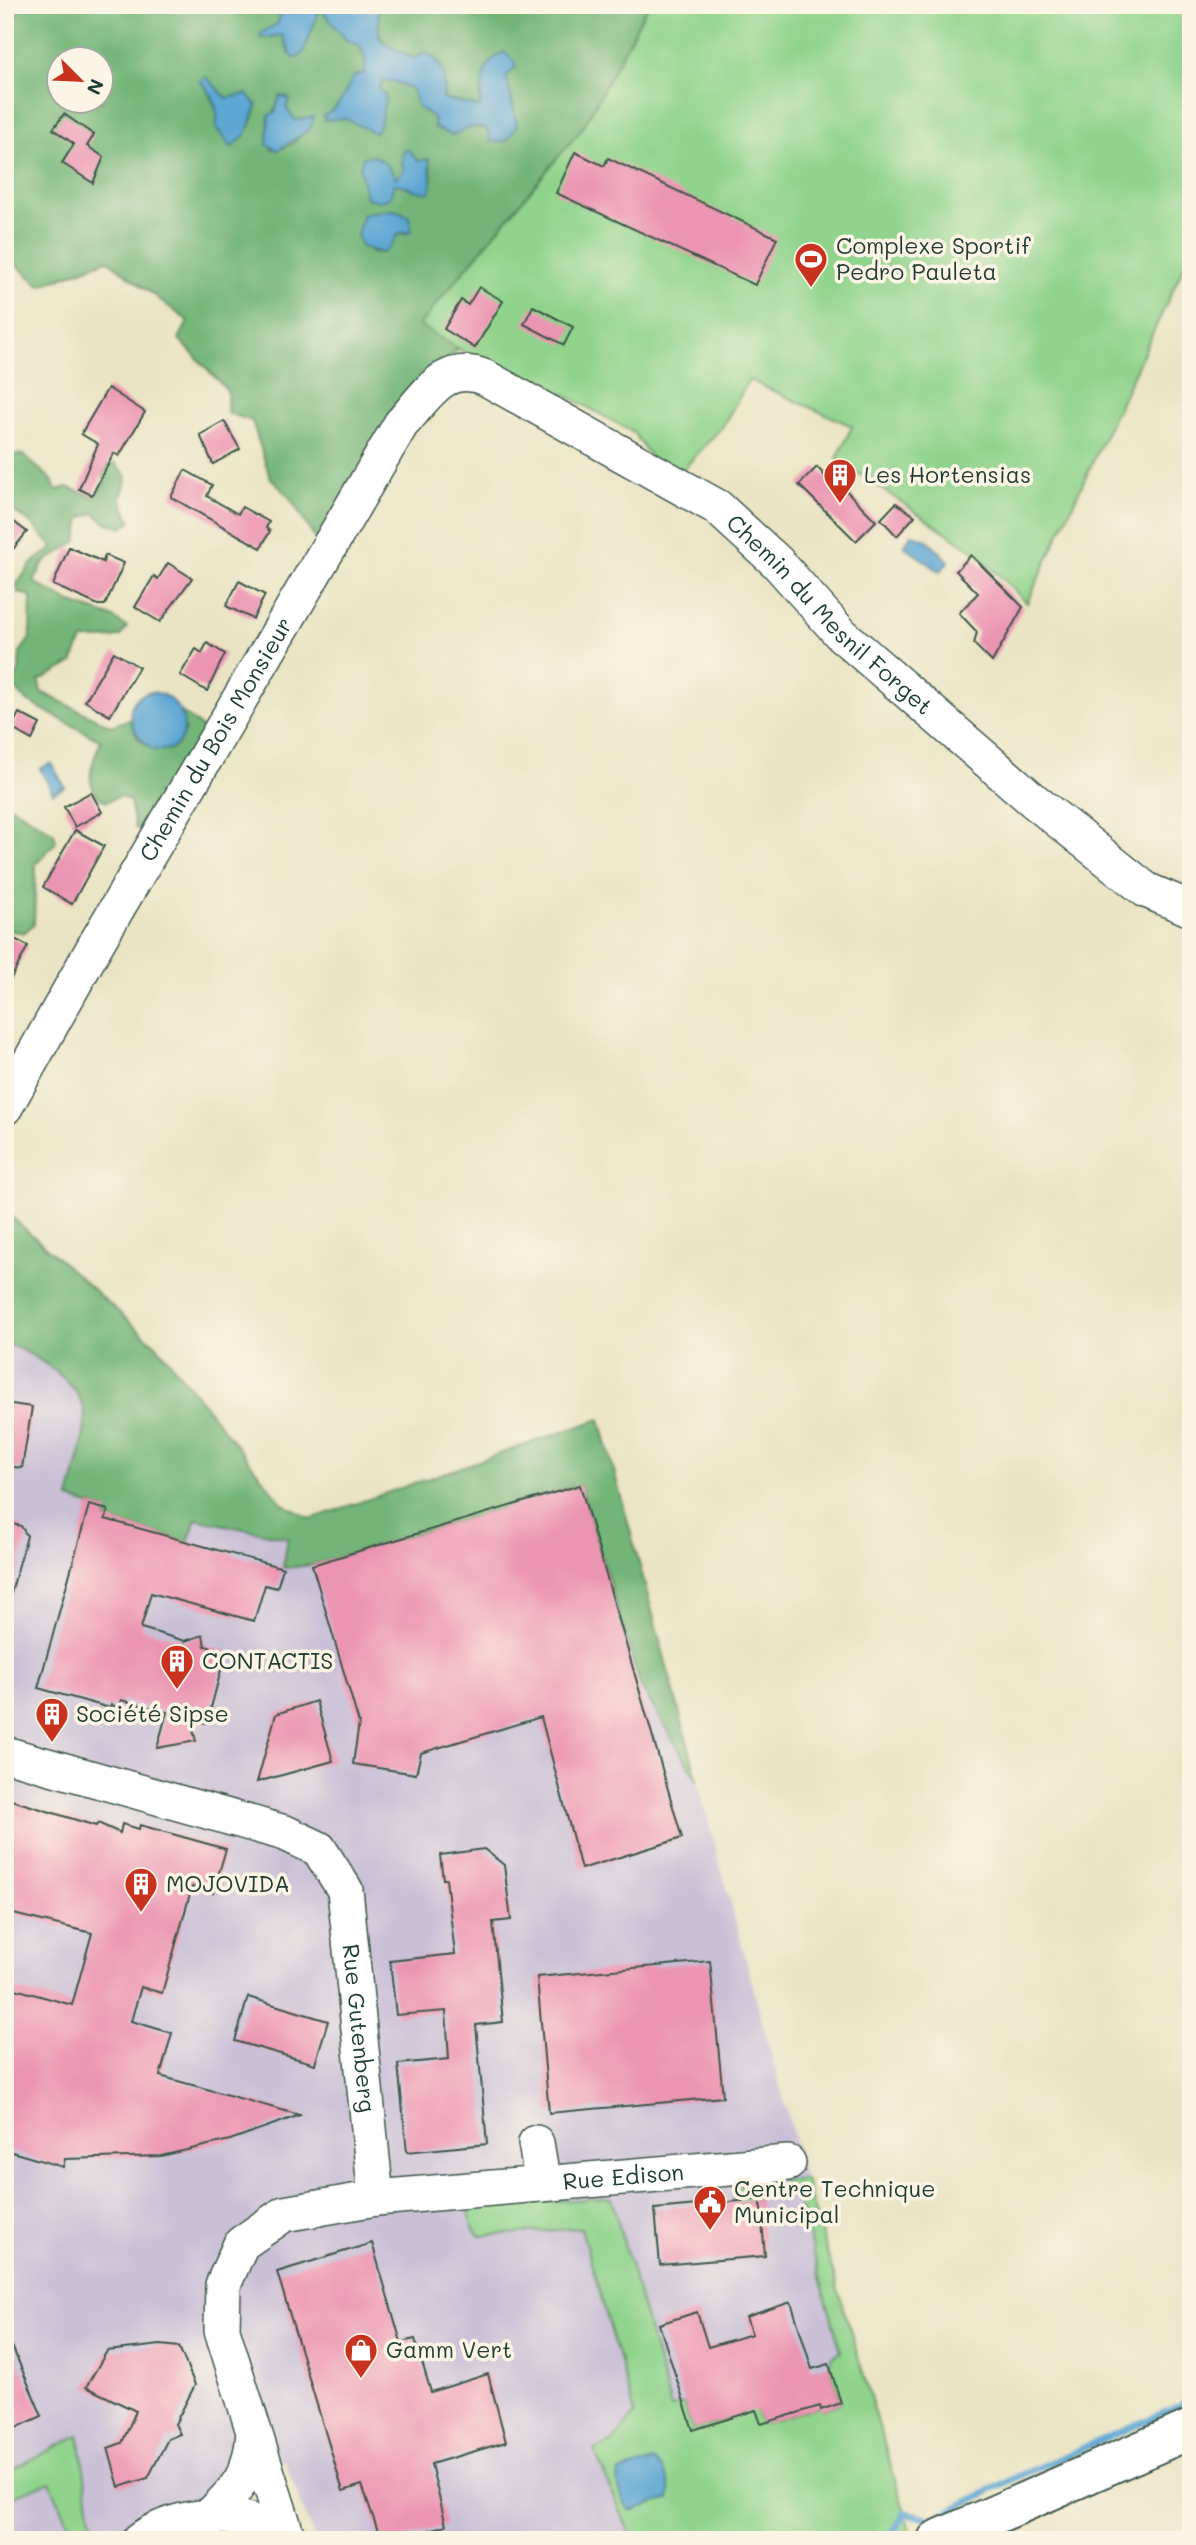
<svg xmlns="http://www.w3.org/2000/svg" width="1196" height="2545" font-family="Mali,sans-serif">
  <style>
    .industrial { fill: #c9bfd7 }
    .green { fill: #8fd38c; stroke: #578860; stroke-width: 2 }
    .forest { fill: #73b578; stroke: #497956; stroke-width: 2; fill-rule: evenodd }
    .water { fill: #5ca6d3; stroke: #3e7284; stroke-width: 2 }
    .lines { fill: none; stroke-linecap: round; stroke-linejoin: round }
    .stream { stroke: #5ca6d3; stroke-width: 7 }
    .building { fill: #ec95b2 }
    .minor-casing { stroke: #3d564a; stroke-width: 38 }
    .major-casing { stroke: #3d564a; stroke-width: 42 }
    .minor { stroke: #fff; stroke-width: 35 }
    .major { stroke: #fff; stroke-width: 38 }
    .labels { text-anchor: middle; stroke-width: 7; stroke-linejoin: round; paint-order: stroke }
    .poi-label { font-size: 23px; fill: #1f3d34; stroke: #fcf5e5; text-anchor: start }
    .street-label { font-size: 23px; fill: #1f3d34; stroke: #fcf5e5 }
  </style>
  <rect width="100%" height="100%" fill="#fcf5e5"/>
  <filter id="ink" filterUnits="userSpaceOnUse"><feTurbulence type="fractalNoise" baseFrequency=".0143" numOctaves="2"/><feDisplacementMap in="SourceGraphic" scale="14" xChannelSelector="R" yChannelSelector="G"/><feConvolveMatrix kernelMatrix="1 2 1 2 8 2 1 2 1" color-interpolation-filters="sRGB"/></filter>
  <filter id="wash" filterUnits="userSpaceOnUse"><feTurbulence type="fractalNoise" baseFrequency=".00686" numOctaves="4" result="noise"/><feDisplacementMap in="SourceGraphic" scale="28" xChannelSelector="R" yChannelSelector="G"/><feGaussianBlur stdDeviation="1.57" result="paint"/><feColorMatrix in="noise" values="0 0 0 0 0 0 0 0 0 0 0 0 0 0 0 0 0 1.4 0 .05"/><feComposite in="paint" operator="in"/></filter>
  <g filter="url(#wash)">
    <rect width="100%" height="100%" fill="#eae4c4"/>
    <path class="industrial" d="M5,1211L159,1348L283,1504L311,1519L600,1419L805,2179L879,2433L615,2540H315L284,2460L113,2540H5Z"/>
    <g class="green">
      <path d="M648,5H1191V251L1027,603L974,551L837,459L852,426L749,380L723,426L678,475L651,458L634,433L562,393L542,396L418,326L584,126Z"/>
      <path d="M805,2179L913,2540H615L630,2533L594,2450L612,2443L635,2414L581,2228L480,2236C470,2226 468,2219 471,2205L611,2198L671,2407L684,2404L693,2430L730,2419L751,2393L761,2424L820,2406L822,2410L841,2403L829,2364L832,2356L841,2352L796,2192L782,2193L781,2181Z"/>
      <path d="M759,2184L760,2199L733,2202L732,2186Z"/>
      <path d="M79,2435L94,2540H48L71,2529L50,2482L5,2499V2473Z"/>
    </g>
    <g class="forest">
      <path d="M23,5H283L278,23L262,38L283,35L289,54L304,51L320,8L360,46L367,63L364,73L354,76L340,103L325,120L344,118L375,133L379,89L382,82L393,81L412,89L418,107L433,117L435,128L452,135C465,128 474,123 488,130L491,141L514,109L506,75L515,69L514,62L480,94V107L443,99L445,88L421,53L417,58C408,57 402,53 395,49C371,36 382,28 378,5H648L584,126L419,325L459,349L423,382L319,545L290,498L270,477L252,421L227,413V390L179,339L188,321L107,260L40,286L5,255V28ZM60,60H102V102H60ZM203,82L228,98L247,94L257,106L250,127L227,143L217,110ZM280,96H287L286,108L295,120L313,118C302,133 292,152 271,149L273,115ZM416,160L431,167L432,184L411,189L403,184H394L390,198C374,190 364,187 360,168L396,178ZM393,210L403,213L408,233L398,234L381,253L371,252L370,212Z"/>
      <path d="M5,454L23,455L52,480L56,490L67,487L94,497L104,484L105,467L115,463L127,477L121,499L131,522L122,528L105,522L94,513L81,518L77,541L43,563L34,582L71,603L110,616L127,627L121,636C107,641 96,637 82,640L72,663L39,681L41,692L111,726L130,719L138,738L154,750L171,749L185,730L179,710L210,734L149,832L135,828L130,801L120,796L106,802C81,787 92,762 101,741L27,701L11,684L19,671L20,652L30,638L31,596L18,593L17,584L32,563L53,548L33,525L5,505Z"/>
      <path d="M5,805C16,806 42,827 54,833L56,842L36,864L34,924L24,933L5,930Z"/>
      <path d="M5,1211L159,1348L283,1504L311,1519L600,1419L698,1781L641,1687L580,1485L312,1565L283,1568L288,1538L196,1519L188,1542L105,1519L107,1510L69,1499C74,1474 85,1445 85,1419C86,1384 33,1353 5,1343Z"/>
    </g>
    <g class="water">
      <path d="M283,5H378L379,36L382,42L410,57L417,58L425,52C446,63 446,77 443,99L480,107C482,86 480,62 504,52L515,62V69L506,76L517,125L507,141L491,142L488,130C472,122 465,131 452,135L435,128L433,117L418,107L412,89L393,81L382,82L379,89L386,96L380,124L375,133L344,118L325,120L323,116C341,109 344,92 354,76L364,73C367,62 365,56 360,46L346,40L320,8L304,51L299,57L293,58L282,35L261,38V33L278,23Z"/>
      <path d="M206,77L227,98L247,94L257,106L246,134L232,147L216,128C220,112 213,90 199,81Z"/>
      <path d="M280,96L290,99L286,108L295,120L314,117L310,129L278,150L267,145L269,115L275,113Z"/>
      <path d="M409,150L418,161L429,159L432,184L429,192C415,194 408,184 394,184L390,198L379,201L366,198L360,168L363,157L373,155L385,163L396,178L405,169L402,164L403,151Z"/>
      <path d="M393,210L409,216L412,231L398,234L389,248L382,253L362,247L357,235L363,214Z"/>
      <path d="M912,534L929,541L949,561L940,572L904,546Z"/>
      <path d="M149,692C193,693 197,760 152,749C132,735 117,702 149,692Z"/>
      <path d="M51,763L65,787L53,793L40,769Z"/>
      <path d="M653,2461C665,2469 673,2486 669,2499L631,2511C622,2505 616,2482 619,2472Z"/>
    </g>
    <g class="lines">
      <path class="stream" d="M888,2540L905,2513L934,2519L1017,2477L1191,2401"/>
    </g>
    <g id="blocks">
      <g class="building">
        <path d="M64,114L94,135L87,146L104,157L93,183L62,163L74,144L53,129Z"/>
        <path d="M575,152L604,166L608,158L777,238L755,285L556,193Z"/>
        <path d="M479,287L503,301L475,348L444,329L461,300L468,305Z"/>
        <path d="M533,306L573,327L564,345L524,324Z"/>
        <path d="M108,388L145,412L119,456L114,453L92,495L79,489L98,444L81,434Z"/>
        <path d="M224,421L240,449L213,464L200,435Z"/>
        <path d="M817,467L825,476L828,472L876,521L856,541L799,485Z"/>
        <path d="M185,470L212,485L207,496L238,514L242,507L269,522L266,528L270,531L261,548L171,497Z"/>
        <path d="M896,503L915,516L897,536L881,519Z"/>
        <path d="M5,515L27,532L5,559Z"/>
        <path d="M69,547L103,562L105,555L124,563L105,605H98L53,585Z"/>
        <path d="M971,555L1023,607L992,662L974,644L977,632L959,613L978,593L956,571Z"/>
        <path d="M168,563L192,578L160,622L135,607L154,576L158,579Z"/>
        <path d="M239,581L265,595L253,619L226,606Z"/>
        <path d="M207,643L225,654L207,691L180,675L196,649L202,653Z"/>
        <path d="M114,652L139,667L110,716L85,701Z"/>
        <path d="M19,713L40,724L32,740L11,728Z"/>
        <path d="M91,792L102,812L75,827L64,807Z"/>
        <path d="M75,830L104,846L72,904L43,887Z"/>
        <path d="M5,934L28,946L5,990Z"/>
        <path d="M5,1403L32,1407L22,1468L5,1466Z"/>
        <path d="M580,1485L682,1838L581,1869L541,1717L421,1753L416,1774L353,1764L359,1723L312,1565Z"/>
        <path d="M89,1505L108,1510L105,1519L283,1568L277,1588L265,1585L254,1621L151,1593L141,1628L185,1641L203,1635L205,1646L226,1651L207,1723L190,1719L196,1741L157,1748L167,1712L121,1700L119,1707L111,1705L110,1708L38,1688Z"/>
        <path d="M5,1522L21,1526L27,1536L11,1593L5,1592Z"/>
        <path d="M316,1701L333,1761L257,1782L276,1714Z"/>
        <path d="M5,1798L96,1826L98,1823L120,1833L122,1824L139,1829L140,1825L226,1849L213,1893L192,1887L162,1993L141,1987L131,2021L172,2033L160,2076L300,2115L230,2140L161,2156L65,2159L63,2167L5,2150V1986L72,2005L92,1933L5,1912Z"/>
        <path d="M484,1849L504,1865L511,1920L493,1922L503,2022L476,2025L487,2144L407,2152L398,2064L449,2059L446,2011L396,2015L390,1961L455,1954L446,1879H443L440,1855Z"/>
        <path d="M710,1961L723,2097L549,2113L537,1977Z"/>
        <path d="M248,1997L328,2021L315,2064L235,2041Z"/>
        <path d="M760,2199L765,2256L660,2265L655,2209Z"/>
        <path d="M372,2243L401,2342L415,2339L431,2392L488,2374L506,2442L431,2464L446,2525L397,2540H381L362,2485L343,2491L277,2272Z"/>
        <path d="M791,2302L812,2369L829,2364L841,2403L821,2410L820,2406L761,2424L756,2410L693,2430L659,2324L697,2312L708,2347L752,2334L746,2317Z"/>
        <path d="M5,2330L42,2416L5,2433Z"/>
        <path d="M161,2345L179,2347L195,2385L175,2424L180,2434L168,2439L148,2478L119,2487L108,2448L122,2443L136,2411L86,2387L107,2351Z"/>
      </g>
    </g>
  </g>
  <g filter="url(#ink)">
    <use href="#blocks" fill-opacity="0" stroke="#3d564a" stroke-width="2"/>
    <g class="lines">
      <defs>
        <g id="minor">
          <path id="s1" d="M5,1107L96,944L401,424C426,397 444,360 486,378L717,507L777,562L841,634L1033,800L1146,890L1191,909"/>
          <path id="s2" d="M5,1754L285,1833L319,1849L345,1890L376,2198"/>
          <path d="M536,2143L543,2184"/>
          <path d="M197,2529C231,2493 250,2485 254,2433"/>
          <path d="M140,2540C167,2520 214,2511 247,2520C260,2524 274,2532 287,2538"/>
          <path id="s3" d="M288,2540L222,2330L223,2285L241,2244L284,2214L376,2198L788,2163"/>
        </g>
        <path id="major" d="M937,2540L1191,2429"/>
      </defs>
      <use href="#minor" class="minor-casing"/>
      <use href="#major" class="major-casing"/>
      <use href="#minor" class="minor"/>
      <use href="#major" class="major"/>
    </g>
  </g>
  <defs>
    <symbol id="stadium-pin" viewBox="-11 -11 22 30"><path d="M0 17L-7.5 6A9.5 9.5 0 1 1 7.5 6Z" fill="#c8321e" stroke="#fcf5e5"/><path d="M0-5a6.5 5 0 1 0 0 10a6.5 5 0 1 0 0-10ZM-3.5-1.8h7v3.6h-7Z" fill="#fff"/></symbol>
    <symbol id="building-pin" viewBox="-11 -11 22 30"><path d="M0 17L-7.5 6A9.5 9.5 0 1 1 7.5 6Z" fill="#c8321e" stroke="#fcf5e5"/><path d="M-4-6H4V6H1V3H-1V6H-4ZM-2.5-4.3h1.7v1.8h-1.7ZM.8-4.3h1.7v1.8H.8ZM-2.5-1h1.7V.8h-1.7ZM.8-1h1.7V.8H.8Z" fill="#fff"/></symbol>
    <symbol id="civic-pin" viewBox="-11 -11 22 30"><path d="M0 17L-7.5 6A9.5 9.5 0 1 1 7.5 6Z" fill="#c8321e" stroke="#fcf5e5"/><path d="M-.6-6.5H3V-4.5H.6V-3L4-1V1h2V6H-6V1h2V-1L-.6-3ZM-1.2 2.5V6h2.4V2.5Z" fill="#fff"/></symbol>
    <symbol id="shop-pin" viewBox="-11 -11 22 30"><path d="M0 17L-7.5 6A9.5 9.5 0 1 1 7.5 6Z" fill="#c8321e" stroke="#fcf5e5"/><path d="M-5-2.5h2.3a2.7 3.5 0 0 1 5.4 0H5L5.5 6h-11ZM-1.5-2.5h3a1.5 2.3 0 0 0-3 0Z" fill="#fff"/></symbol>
  </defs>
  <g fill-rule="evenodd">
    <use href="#stadium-pin" x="792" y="240" width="38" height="52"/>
    <use href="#building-pin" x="821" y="456" width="38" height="52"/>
    <use href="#building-pin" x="158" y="1642" width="38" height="52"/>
    <use href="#building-pin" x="33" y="1695" width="38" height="52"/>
    <use href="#building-pin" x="122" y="1865" width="38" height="52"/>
    <use href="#civic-pin" x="691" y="2183" width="38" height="52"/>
    <use href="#shop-pin" x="342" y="2331" width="38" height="52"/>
  </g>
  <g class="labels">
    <g class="poi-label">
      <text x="836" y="254">Complexe Sportif<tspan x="836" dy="26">Pedro Pauleta</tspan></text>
      <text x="864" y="483">Les Hortensias</text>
      <text x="202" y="1669">CONTACTIS</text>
      <text x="76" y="1722">Société Sipse</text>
      <text x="166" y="1892">MOJOVIDA</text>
      <text x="734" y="2197">Centre Technique<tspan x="734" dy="26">Municipal</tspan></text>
      <text x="386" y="2358">Gamm Vert</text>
    </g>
    <g class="street-label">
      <text dy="8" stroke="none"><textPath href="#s1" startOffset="1316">Chemin du Mesnil Forget</textPath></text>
      <text dy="8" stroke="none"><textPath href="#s1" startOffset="424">Chemin du Bois Monsieur</textPath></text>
      <text dy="8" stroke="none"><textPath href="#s2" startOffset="516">Rue Gutenberg</textPath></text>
      <text dy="8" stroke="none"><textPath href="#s3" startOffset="704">Rue Edison</textPath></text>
    </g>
  </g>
  <rect width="1196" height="2545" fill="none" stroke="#fcf5e5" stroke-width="28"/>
  <g transform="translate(80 80) rotate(114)"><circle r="33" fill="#fcf5e5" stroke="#a4ab9e" stroke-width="2"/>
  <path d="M0-5L12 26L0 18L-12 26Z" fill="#c8321e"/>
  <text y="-10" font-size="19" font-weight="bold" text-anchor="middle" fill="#1f3d34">N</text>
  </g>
</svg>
